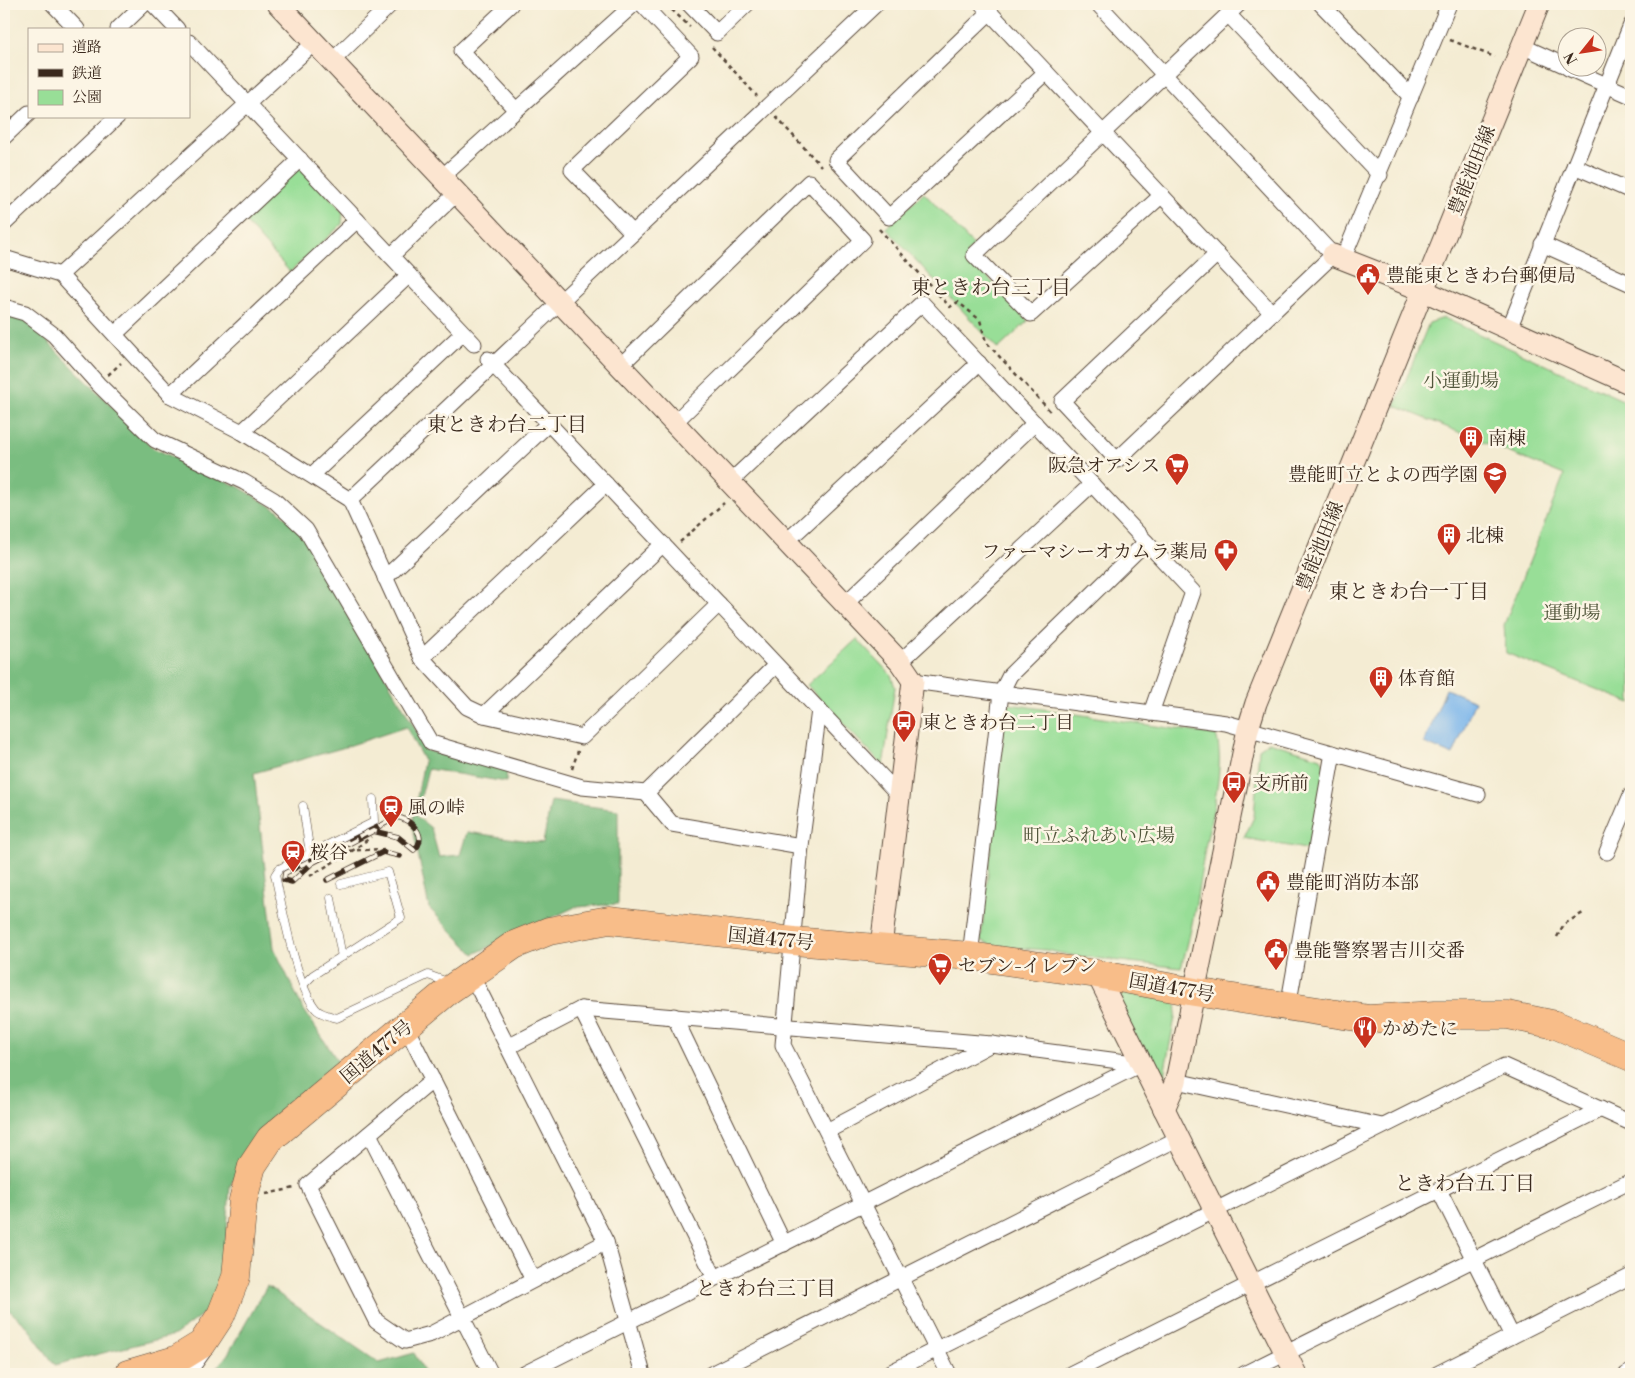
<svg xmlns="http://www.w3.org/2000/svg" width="1635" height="1378" font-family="'Libre Bodoni','Noto Serif JP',serif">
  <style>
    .green { fill: #98de97; stroke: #6a845a }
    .forest { fill: #7abd80; stroke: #5a744f }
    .water { fill: #7ab5eb; stroke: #5a7084 }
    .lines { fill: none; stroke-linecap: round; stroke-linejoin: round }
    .lane-casing { stroke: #574739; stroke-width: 9 }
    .street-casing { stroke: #574739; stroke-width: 17 }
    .secondary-casing { stroke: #574739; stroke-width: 23 }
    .highway-casing { stroke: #574739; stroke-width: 29 }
    .path { stroke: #574739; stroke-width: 2.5; stroke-dasharray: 4 4; stroke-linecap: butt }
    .lane { stroke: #fff; stroke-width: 8 }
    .street { stroke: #fff; stroke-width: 15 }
    .secondary { stroke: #fce5d0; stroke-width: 21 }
    .highway { stroke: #f8bd89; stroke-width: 28 }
    .rail-casing { stroke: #3b2a1e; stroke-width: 5.5 }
    .rail { stroke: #fcf5e5; stroke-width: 4; stroke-dasharray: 11; stroke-linecap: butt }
    .labels { text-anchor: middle; stroke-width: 5; stroke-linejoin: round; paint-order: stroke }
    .street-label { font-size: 19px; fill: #3b2a1e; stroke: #fcf5e5 }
    .poi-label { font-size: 19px; fill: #3b2a1e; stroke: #fcf5e5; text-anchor: start }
    .park-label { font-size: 19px; fill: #52573c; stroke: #fcf5e5 }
    .neighbourhood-label { font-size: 20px; fill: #3b2a1e; stroke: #fcf5e5 }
  </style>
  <rect width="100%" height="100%" fill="#fcf5e5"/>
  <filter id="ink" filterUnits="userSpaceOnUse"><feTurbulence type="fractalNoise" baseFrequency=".02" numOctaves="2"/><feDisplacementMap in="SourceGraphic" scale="10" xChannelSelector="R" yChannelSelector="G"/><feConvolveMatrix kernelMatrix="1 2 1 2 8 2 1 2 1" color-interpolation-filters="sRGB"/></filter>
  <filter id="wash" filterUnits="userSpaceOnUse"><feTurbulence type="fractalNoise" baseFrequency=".0096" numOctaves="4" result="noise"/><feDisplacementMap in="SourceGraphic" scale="20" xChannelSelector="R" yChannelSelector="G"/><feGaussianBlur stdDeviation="1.12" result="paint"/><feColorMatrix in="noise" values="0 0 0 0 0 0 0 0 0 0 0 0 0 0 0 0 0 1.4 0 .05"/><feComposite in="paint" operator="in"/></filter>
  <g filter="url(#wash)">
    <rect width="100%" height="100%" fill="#f4ecd3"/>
    <g class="green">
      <path d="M294,169H304L343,212L342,224L290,272L242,218Z"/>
      <path d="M924,193L974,246L966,254L1028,321L998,349L886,228Z"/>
      <path d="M1444,318L1631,404V703L1506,653L1504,625L1564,475L1395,406L1429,323Z"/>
      <path d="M857,639L891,675L895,687L883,766L807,685Z"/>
      <path d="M1009,704L1216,735C1226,763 1211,818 1205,848C1198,889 1193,929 1181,968L1070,955L1046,950L993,946L981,940L1006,708Z"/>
      <path d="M1269,742L1321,758L1326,768L1311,850L1244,838L1254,817L1259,749Z"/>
      <path d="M1120,992L1173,1001L1177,1007L1163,1080L1152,1078L1116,993Z"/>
    </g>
    <g class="forest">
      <path d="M4,310L22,316L153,448L239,487L279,511L307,539L428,751L507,768L506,782L428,769L416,816L431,828L439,857L460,855L467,832L543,843L551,801L618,810V904L575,907L474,954L429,908L412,824L424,761L406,727L342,748L254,773L274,948L302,1007L339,1063L260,1135L230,1186L224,1271L212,1307L175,1335L55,1365L26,1325L4,1306Z"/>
      <path d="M267,1286L379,1363L414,1353L426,1374H212L228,1354Z"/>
    </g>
    <path class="water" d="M1446,689L1475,701L1453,755L1424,743Z"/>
  </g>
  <g filter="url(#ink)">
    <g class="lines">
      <defs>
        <g id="lane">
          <path d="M373,799L374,822L279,869L275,875C282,905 296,986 316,1009C320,1014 330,1016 337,1018L428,975L442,980L446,986"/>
          <path d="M303,806L310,854"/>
          <path d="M331,898L342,957"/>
          <path d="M304,984L313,975L401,918L388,872L341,884"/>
        </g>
        <g id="street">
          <path d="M53,4L77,29"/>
          <path d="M153,4L177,29"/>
          <path d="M511,4L461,51L516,110"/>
          <path d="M689,4L717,33L747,4"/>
          <path d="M982,4L1272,313"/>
          <path d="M1098,4L1333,255L1117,460L1062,401L1217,254"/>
          <path d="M1321,4L1411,97"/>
          <path d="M990,12L836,160L889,217L1046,72"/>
          <path d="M1228,14L1380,175"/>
          <path d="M118,29L144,4"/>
          <path d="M189,42L474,344"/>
          <path d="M1522,46L1568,67"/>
          <path d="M332,61L391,4"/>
          <path d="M1568,68L1631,96"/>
          <path d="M4,137L29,113"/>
          <path d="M1574,166L1631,191"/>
          <path d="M442,177L634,4"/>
          <path d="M1162,195L1031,314L974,255L1239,4"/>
          <path d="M4,224L118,116"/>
          <path d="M633,233L572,170L691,56L642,4"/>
          <path d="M1542,244L1631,284"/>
          <path d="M391,256L457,193"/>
          <path d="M4,258L60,275L170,395L242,432L350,500L422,658L467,707L484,715L582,737L719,604"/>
          <path d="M1343,259L1449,4"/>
          <path d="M60,275L314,43"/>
          <path d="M4,307L25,313L54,335L98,384L155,440L244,482L274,500L306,530L431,743L582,787L646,793"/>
          <path d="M1509,329L1631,25"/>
          <path d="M115,334L300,159"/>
          <path d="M488,359L898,794"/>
          <path d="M620,366L809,182L863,240L674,423"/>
          <path d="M170,395L357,220"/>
          <path d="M242,432L409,275"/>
          <path d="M312,475L463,333"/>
          <path d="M730,482L922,303L1193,592L1151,713"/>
          <path d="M350,500L876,4"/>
          <path d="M786,542L979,363"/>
          <path d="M385,578L549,423"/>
          <path d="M845,604L1035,423"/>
          <path d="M422,658L606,484"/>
          <path d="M900,662L1092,484"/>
          <path d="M776,665L646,793L672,824L801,846"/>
          <path d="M913,681L1226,723L1478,794"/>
          <path d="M819,710L801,846L783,1045L949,1374"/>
          <path d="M484,715L663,544"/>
          <path d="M1607,852L1631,795"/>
          <path d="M970,956L1001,693L1010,675L1146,542"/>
          <path d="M471,974L606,1242L643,1374"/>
          <path d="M1288,1007L1333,753"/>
          <path d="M581,1009L715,1278"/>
          <path d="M674,1016L784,1244"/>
          <path d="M406,1027L533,1280"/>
          <path d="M508,1047L581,1009L991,1044L1141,1064"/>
          <path d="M433,1080L308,1185L376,1321L405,1341L431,1334L606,1242"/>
          <path d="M1176,1081L1382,1126"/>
          <path d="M827,1131L991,1044"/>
          <path d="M369,1134L491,1374"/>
          <path d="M1439,1190L1512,1336"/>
          <path d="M187,1374L205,1349"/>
          <path d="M524,1374L1141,1064"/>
          <path d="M711,1374L1179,1138"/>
          <path d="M887,1374L1504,1066L1631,1123"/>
          <path d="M1070,1374L1601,1109"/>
          <path d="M1244,1374L1631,1181"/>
          <path d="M1437,1374L1631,1276"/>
          <path d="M1627,1374L1631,1372"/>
        </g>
        <g id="secondary">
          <path d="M278,4L900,662L913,681L881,947"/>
          <path d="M1333,255L1422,290L1631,384"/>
          <path d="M1097,974L1296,1374"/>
          <path d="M1164,1109L1176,1081L1248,729L1256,703L1539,4"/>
        </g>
        <path id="highway" d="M128,1374L176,1360L202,1344L221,1315L236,1277L243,1200L252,1166L270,1139L449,990L514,945L549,931L609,920L794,941L970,956L1097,974L1195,992L1369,1019L1435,1015H1508L1556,1025L1631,1057"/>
      </defs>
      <use href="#lane" class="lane-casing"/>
      <use href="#street" class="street-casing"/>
      <use href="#secondary" class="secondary-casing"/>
      <use href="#highway" class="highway-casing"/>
      <g class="path">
        <path d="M666,4L690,27"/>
        <path d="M1450,40L1495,57"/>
        <path d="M712,47L757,96"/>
        <path d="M776,117L821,166"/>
        <path d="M879,229L950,307L958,302L980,320L986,342L1050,411"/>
        <path d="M108,375L121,363"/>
        <path d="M680,542L724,503"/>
        <path d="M572,769L578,751"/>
        <path d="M341,851L384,849"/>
        <path d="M310,876L352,851L371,837"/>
        <path d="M1557,937L1564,924L1583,913"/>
        <path d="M266,1194L295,1188"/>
      </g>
      <use href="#lane" class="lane"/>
      <use href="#street" class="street"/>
      <use href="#secondary" class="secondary"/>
      <use href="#highway" class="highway"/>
      <defs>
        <g id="rail">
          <path d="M398,817C412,821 429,837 414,850L398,837L373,831L312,863L292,882L284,880L285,873Z"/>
          <path d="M327,880L383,852L400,856"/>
        </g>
      </defs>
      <use href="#rail" class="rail-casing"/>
      <use href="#rail" class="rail"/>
    </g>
  </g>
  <defs>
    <symbol id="civic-pin" viewBox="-11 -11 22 30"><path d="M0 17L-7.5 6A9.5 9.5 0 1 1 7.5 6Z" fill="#c8321e" stroke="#fcf5e5"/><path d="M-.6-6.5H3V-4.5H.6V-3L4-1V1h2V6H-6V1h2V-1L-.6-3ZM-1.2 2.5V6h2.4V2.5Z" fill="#fff"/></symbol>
    <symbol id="building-pin" viewBox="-11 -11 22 30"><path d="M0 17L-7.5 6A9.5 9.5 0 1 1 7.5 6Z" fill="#c8321e" stroke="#fcf5e5"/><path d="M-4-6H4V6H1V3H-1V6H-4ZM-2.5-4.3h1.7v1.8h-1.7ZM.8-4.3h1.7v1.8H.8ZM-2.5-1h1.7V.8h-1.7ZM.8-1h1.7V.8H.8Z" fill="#fff"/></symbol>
    <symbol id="supermarket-pin" viewBox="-11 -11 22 30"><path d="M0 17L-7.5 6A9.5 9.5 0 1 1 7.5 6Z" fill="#c8321e" stroke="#fcf5e5"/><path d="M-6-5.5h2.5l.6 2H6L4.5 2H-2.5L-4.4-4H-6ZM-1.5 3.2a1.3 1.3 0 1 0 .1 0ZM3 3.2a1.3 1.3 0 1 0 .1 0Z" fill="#fff"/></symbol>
    <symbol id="school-pin" viewBox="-11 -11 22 30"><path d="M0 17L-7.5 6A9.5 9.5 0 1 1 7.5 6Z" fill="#c8321e" stroke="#fcf5e5"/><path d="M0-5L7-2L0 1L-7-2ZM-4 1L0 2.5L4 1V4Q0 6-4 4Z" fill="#fff"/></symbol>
    <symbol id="pharmacy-pin" viewBox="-11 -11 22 30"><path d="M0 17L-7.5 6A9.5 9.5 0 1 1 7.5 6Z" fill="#c8321e" stroke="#fcf5e5"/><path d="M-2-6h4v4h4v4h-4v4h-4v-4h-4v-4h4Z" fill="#fff"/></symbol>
    <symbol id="bus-pin" viewBox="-11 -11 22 30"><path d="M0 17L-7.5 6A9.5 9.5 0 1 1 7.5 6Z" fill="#c8321e" stroke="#fcf5e5"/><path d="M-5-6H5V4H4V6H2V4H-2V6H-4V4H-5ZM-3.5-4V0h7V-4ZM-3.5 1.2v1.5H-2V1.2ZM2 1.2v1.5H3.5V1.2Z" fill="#fff"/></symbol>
    <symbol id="station-pin" viewBox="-11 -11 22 30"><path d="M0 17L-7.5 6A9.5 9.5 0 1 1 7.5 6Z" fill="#c8321e" stroke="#fcf5e5"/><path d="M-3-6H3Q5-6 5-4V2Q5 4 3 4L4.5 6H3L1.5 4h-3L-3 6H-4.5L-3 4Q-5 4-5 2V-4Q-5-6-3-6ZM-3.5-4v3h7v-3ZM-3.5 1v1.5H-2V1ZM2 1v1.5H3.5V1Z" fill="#fff"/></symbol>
    <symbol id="restaurant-pin" viewBox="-11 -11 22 30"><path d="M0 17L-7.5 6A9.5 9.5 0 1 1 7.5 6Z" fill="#c8321e" stroke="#fcf5e5"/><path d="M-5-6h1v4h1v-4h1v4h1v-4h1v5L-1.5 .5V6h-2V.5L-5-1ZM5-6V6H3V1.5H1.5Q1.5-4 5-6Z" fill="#fff"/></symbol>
  </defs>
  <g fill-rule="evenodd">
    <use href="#civic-pin" x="1354" y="261" width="28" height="38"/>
    <use href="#building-pin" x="1457" y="424" width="28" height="38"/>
    <use href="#supermarket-pin" x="1163" y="451" width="28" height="38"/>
    <use href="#school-pin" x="1481" y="460" width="28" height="38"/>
    <use href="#building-pin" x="1435" y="521" width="28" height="38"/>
    <use href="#pharmacy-pin" x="1212" y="537" width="28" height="38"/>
    <use href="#building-pin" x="1367" y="664" width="28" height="38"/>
    <use href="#bus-pin" x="890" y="708" width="28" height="38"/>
    <use href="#bus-pin" x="1220" y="769" width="28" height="38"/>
    <use href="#station-pin" x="377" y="793" width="28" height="38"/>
    <use href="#station-pin" x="279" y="838" width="28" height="38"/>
    <use href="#civic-pin" x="1254" y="868" width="28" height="38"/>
    <use href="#civic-pin" x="1262" y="936" width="28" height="38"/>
    <use href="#supermarket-pin" x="926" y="951" width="28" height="38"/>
    <use href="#restaurant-pin" x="1351" y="1014" width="28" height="38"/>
  </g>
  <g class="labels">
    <g class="street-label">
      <text transform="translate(1471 170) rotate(-68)" y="7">豊能池田線</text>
      <text transform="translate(1319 546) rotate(-68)" y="7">豊能池田線</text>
      <text transform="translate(771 938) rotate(6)" y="7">国道477号</text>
      <text transform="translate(1172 987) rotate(10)" y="7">国道477号</text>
      <text transform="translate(376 1051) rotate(-40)" y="7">国道477号</text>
    </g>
    <g class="poi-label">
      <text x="1386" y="282">豊能東ときわ台郵便局</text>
      <text x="1488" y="445">南棟</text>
      <text x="1160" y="472" text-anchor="end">阪急オアシス</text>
      <text x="1478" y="481" text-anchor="end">豊能町立とよの西学園</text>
      <text x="1466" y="542">北棟</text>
      <text x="1208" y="558" text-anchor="end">ファーマシーオカムラ薬局</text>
      <text x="1398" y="685">体育館</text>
      <text x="922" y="729">東ときわ台二丁目</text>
      <text x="1252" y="790">支所前</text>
      <text x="408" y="814">風の峠</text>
      <text x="310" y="859">桜谷</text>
      <text x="1286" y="889">豊能町消防本部</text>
      <text x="1294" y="957">豊能警察署吉川交番</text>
      <text x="958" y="972">セブン-イレブン</text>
      <text x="1382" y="1035">かめたに</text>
    </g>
    <g class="park-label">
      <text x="1461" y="387">小運動場</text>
      <text x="1572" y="619">運動場</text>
      <text x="1099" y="842">町立ふれあい広場</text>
    </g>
    <g class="neighbourhood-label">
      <text x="991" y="294">東ときわ台三丁目</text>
      <text x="507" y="431">東ときわ台二丁目</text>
      <text x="1409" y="598">東ときわ台一丁目</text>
      <text x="1465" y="1190">ときわ台五丁目</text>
      <text x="766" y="1295">ときわ台三丁目</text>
    </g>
  </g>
  <rect width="1635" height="1378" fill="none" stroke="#fcf5e5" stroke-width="20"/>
  <rect x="28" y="28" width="162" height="90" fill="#fcf5e5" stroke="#afa495"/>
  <rect x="38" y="44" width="25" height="8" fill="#fce5d0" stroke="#afa495"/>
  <text x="72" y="52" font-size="15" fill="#3b2a1e">道路</text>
  <rect x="38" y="69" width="25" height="8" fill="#3b2a1e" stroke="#afa495"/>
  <text x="72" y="78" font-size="15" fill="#3b2a1e">鉄道</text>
  <rect x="38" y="90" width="25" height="15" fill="#98de97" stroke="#afa495"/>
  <text x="72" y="102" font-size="15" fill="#3b2a1e">公園</text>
  <g transform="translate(1582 52) rotate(240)"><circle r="24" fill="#fcf5e5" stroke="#afa495"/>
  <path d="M0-4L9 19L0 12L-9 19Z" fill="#c8321e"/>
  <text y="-8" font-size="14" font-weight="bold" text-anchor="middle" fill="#3b2a1e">N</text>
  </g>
</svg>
